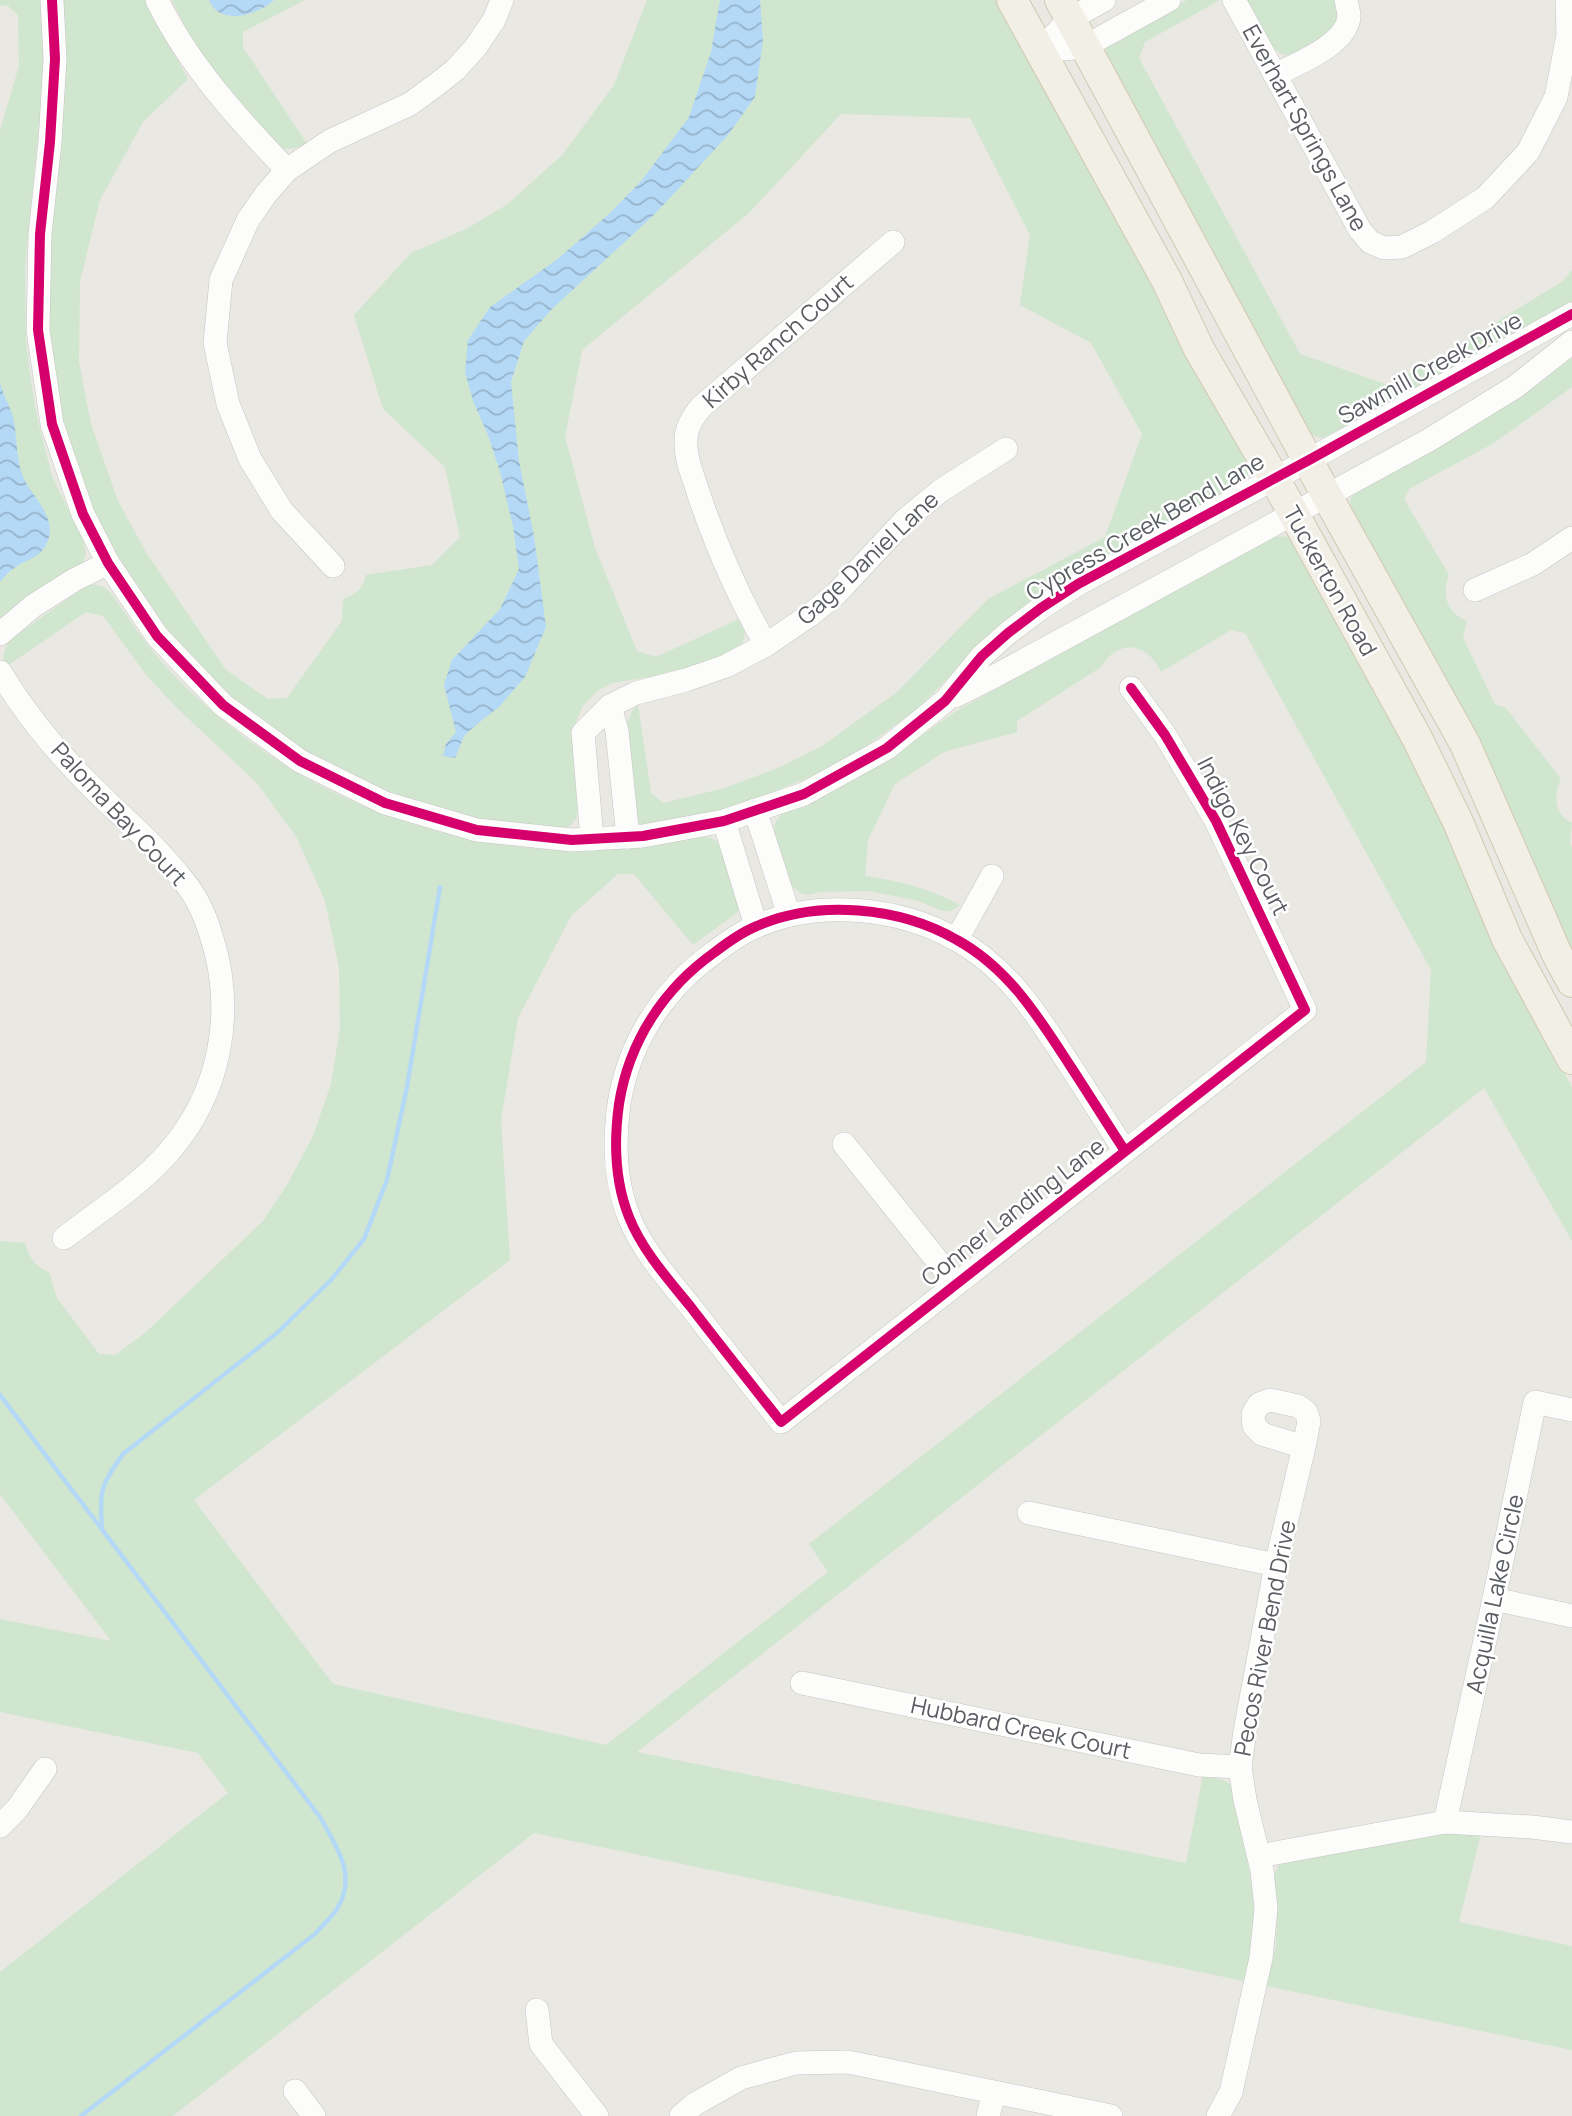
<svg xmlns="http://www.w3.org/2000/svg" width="1572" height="2116" font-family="Manrope,sans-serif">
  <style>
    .green { fill: #d0e6ce }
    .water { fill: url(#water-waves) }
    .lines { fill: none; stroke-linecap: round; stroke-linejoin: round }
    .stream { stroke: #b4d9f7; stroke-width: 4.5 }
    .minor-casing { stroke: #c5c5c4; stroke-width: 24 }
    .major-casing { stroke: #d1c9b0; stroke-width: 32 }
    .minor { stroke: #fcfcfb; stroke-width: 23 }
    .major { stroke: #f2f0e6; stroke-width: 30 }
    .cycleway-casing { stroke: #fff; stroke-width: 15 }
    .cycleway { stroke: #d6006c; stroke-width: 10 }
    .labels { text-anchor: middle; stroke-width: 5; stroke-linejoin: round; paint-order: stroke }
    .street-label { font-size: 23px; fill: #595c61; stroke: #fff }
  </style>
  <defs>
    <pattern id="water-waves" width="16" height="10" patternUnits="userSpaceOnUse" patternTransform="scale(1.75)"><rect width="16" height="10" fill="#b4d9f7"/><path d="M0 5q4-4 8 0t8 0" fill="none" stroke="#95b3cb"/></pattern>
  </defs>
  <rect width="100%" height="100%" fill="#e9e8e3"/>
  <g class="green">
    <path d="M0,0H42L44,63L42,95L25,267L26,341L31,382L37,417L52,476L81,535L86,552L83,563L0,621V130L19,66L18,15L7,5L0,6Z"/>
    <path d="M63,0H151L168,42L188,79L143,122L100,200L80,281L79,362L91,424L118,501L147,554L226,670L268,699L287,698L342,621L343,599C357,594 363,588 366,575L432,565L460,537L445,467L383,409L354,315L411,253L468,228L508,204L563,154L614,85L647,0H1000L1251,465L1246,480L1191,511L994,632L915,711L860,750L817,774L734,808L647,826L639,823L634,818L628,722L632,711L638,705L651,793L663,803L725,788L778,768L822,746L897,692L988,599L1105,537L1142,434L1091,343L1020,305L1030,235L970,118L841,114L749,213L582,350L565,437L595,548L637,651L656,657L739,619L745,631L742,646L708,662L662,675L612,683L596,692L582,707L576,722L577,817L572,824L565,829L511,825L461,816L399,799L282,741L193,665L128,582L83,495L62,426L44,292Z"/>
    <path d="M172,0H305L243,32V47L307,144C290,151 281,151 265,140L192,41Z"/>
    <path d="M1187,0H1220L1145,42L1139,58L1300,354L1388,385L1453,349L1563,281L1572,270V304L1334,434L1322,438L1311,435L1104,57L1106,49L1114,40Z"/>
    <path d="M1245,0H1336L1339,22L1323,38L1291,55C1268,57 1254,17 1245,0Z"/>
    <path d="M1572,355V387L1494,443L1409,489L1404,499L1449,575C1441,595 1447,613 1467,621L1463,638L1495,704L1506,708L1561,779C1553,795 1554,815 1572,823L1570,844L1572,847V964L1349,507L1351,498L1360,488Z"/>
    <path d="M1283,536L1291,538L1411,751L1542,1032L1572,1087V1241L1484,1088L637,1752L1186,1863L1203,1775C1216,1778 1227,1779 1235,1789L1256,1909L1248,1982L534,1833L173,2116H0V1972L228,1793L198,1753L0,1712V1619L111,1641L0,1494V1241L25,1243C29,1257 35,1267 49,1272L57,1298L99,1354L115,1355L145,1333L263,1221L287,1185L313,1136L331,1084L340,1028L339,968L325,901L297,838L257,783L177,708L147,676L103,616L86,612L7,666L3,658L8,641L86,586C96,583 102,585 110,592C129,619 148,648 171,672C254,758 353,815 471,839C513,847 555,852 598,850C633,849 668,843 703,837C713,837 718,840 723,849L740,905L738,912L693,945L634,874H618L571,916L518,1018L501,1120L510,1260L194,1500L333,1684L606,1745L828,1572L809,1544L1426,1062L1431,970L1245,633L1231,630L1161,672C1148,643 1119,637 1101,667L1017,721V732L944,752L895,784L868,840L865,876C899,881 929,888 960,905L951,911H942L919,901L869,891L821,892L806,895L800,893L789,883L774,832C774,821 778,817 786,811L856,779L889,758L958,710L1270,538Z"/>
    <path d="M1455,1833L1481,1834L1459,1922L1572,1946V2050L1266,1986L1276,1946L1277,1905L1273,1877L1280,1863L1417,1835Z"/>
  </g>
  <g class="water">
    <path d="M209,0H274C258,15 220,27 209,0Z"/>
    <path d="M720,0H760L763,40L755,97L728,135L655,214L552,309L524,341L511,382L519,461L534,536L546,627L525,677L499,707L477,724L464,736L455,758L443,756L446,744L456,732L444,685L452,660L500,609L519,569L513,526L500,472L488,435L473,401L465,372L468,340L490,307L559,258L611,212L642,180L689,117L711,52Z"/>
    <path d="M0,382C2,394 10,405 13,417C17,435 16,454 21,471C28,496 61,516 46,545C39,558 27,559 16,567C9,571 5,576 0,582Z"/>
  </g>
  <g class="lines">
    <g class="stream">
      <path d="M0,1395L320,1817C336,1846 358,1875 337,1909C331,1918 322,1926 315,1934L81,2116"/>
      <path d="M102,1528C99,1490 101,1485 123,1454L277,1333L331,1280L364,1239L387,1180L407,1087L440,887"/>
    </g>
    <defs>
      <g id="minor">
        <path d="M52,0L55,59L50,142L40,234L38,330L52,424L83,514L108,563L157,636L223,705L300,761L385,803L477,830L572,840L643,836L724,821L804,794L887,748L945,701L982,656L1008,633L1041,608L1078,584L1309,460L1572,314"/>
        <path d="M157,0C188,64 238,119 287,170"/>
        <path d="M1234,0L1360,230L1370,242L1384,248L1402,247L1432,232L1485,198L1528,152L1556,97L1568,35L1567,0"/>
        <path d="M1039,51L1084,47L1169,0"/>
        <path d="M1039,51L1070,19L1104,0"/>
        <path d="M1275,75C1298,63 1346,45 1349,17C1349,12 1347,5 1346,0"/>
        <path d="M333,566L282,511L250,459L228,404L215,343L221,280L248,220L266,194L287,170L330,141L410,104L436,85L455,70L475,48L494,20L502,0"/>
        <path d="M1475,590L1533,564L1572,538"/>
        <path d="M0,634L33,606L74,580L108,563"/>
        <path d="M766,645C738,596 716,546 698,492C693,475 685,459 686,440C686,427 693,417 701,407L893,242"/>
        <path d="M0,672C24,711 53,748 85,780C117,813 154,843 182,879C196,895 205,915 211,935C236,1011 221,1094 167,1154C138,1187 99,1211 64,1238"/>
        <path d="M955,696L995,676L1429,440L1515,387L1572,342"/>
        <path d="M610,706L617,731L628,837"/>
        <path d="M755,810L789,915"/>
        <path d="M724,821L756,926"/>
        <path d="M592,839L583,733L610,706L636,693L686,680L726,666L766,645L810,615L837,593L905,520L940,491L1006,449"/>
        <path d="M957,939L992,876"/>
        <path d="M844,1144L956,1284"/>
        <path d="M1125,1151C1106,1122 1088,1093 1069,1064C1038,1016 1008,968 957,940C900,907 818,899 757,926C742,932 728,942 715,952C664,988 629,1041 619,1104C614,1140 615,1182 629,1217C642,1250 668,1279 690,1306C720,1345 751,1384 781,1422L1305,1010L1216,821L1165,735L1131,688"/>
        <path d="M1029,1513L1276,1565"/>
        <path d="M1494,1599L1572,1616"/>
        <path d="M802,1683L1199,1765L1240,1767"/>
        <path d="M1445,1822L1494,1599L1535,1402L1572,1410"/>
        <path d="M0,1826L17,1809L45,1769"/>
        <path d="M1259,1856L1445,1822L1532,1827L1572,1832"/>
        <path d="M537,2010L541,2044L597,2116"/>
        <path d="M295,2091L314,2116"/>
        <path d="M681,2116L695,2104L741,2078L796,2063L848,2062L1111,2116"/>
        <path d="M988,2116L994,2093"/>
        <path d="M1218,2116L1231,2092L1261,1958L1266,1909L1262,1870L1245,1800L1240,1767L1245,1731L1276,1565L1304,1447L1309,1421L1306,1412L1298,1406L1270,1400L1259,1404L1253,1414L1254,1426L1262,1434L1304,1447"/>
      </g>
      <g id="major">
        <path d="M1012,0L1167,281L1199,349L1274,478L1417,738L1458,822L1507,939L1572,1059"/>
        <path d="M1060,0L1327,496L1465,744L1557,954L1572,982"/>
      </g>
    </defs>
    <use href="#minor" class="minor-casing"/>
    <use href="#major" class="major-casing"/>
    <use href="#minor" class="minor"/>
    <use href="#major" class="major"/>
    <defs>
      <g id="cycleway">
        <path d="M52,0L55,59L50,142L40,234L38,330L52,424L83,514L108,563L157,636L223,705L300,761L385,803L477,830L572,840L643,836L724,821L804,794L887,748L945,701L982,656L1008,633L1041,608L1078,584L1309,460L1572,314"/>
        <path d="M1125,1151C1106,1122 1088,1093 1069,1064C1038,1016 1008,968 957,940C900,907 818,899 757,926C742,932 728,942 715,952C664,988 629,1041 619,1104C614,1140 615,1182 629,1217C642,1250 668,1279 690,1306C720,1345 751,1384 781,1422L1305,1010L1216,821L1165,735L1131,688"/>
      </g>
    </defs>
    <use href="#cycleway" class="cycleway-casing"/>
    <use href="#cycleway" class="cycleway"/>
  </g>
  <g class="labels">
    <g class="street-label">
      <text transform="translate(1305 128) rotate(61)" y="8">Everhart Springs Lane</text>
      <text transform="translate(778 341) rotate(-41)" y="8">Kirby Ranch Court</text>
      <text transform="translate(1430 368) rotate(-29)" y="8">Sawmill Creek Drive</text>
      <text transform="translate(1145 527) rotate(-30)" y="8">Cypress Creek Bend Lane</text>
      <text transform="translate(868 558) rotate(-43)" y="8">Gage Daniel Lane</text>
      <text transform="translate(1330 581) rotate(61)" y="8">Tuckerton Road</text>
      <text transform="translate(119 814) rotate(47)" y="8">Paloma Bay Court</text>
      <text transform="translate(1243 836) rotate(63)" y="8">Indigo Key Court</text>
      <text transform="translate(1013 1212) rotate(-38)" y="8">Conner Landing Lane</text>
      <text transform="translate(1495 1594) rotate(-78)" y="8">Acquilla Lake Circle</text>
      <text transform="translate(1265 1638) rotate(-79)" y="8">Pecos River Bend Drive</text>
      <text transform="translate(1021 1728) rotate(12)" y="8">Hubbard Creek Court</text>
    </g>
  </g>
</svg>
